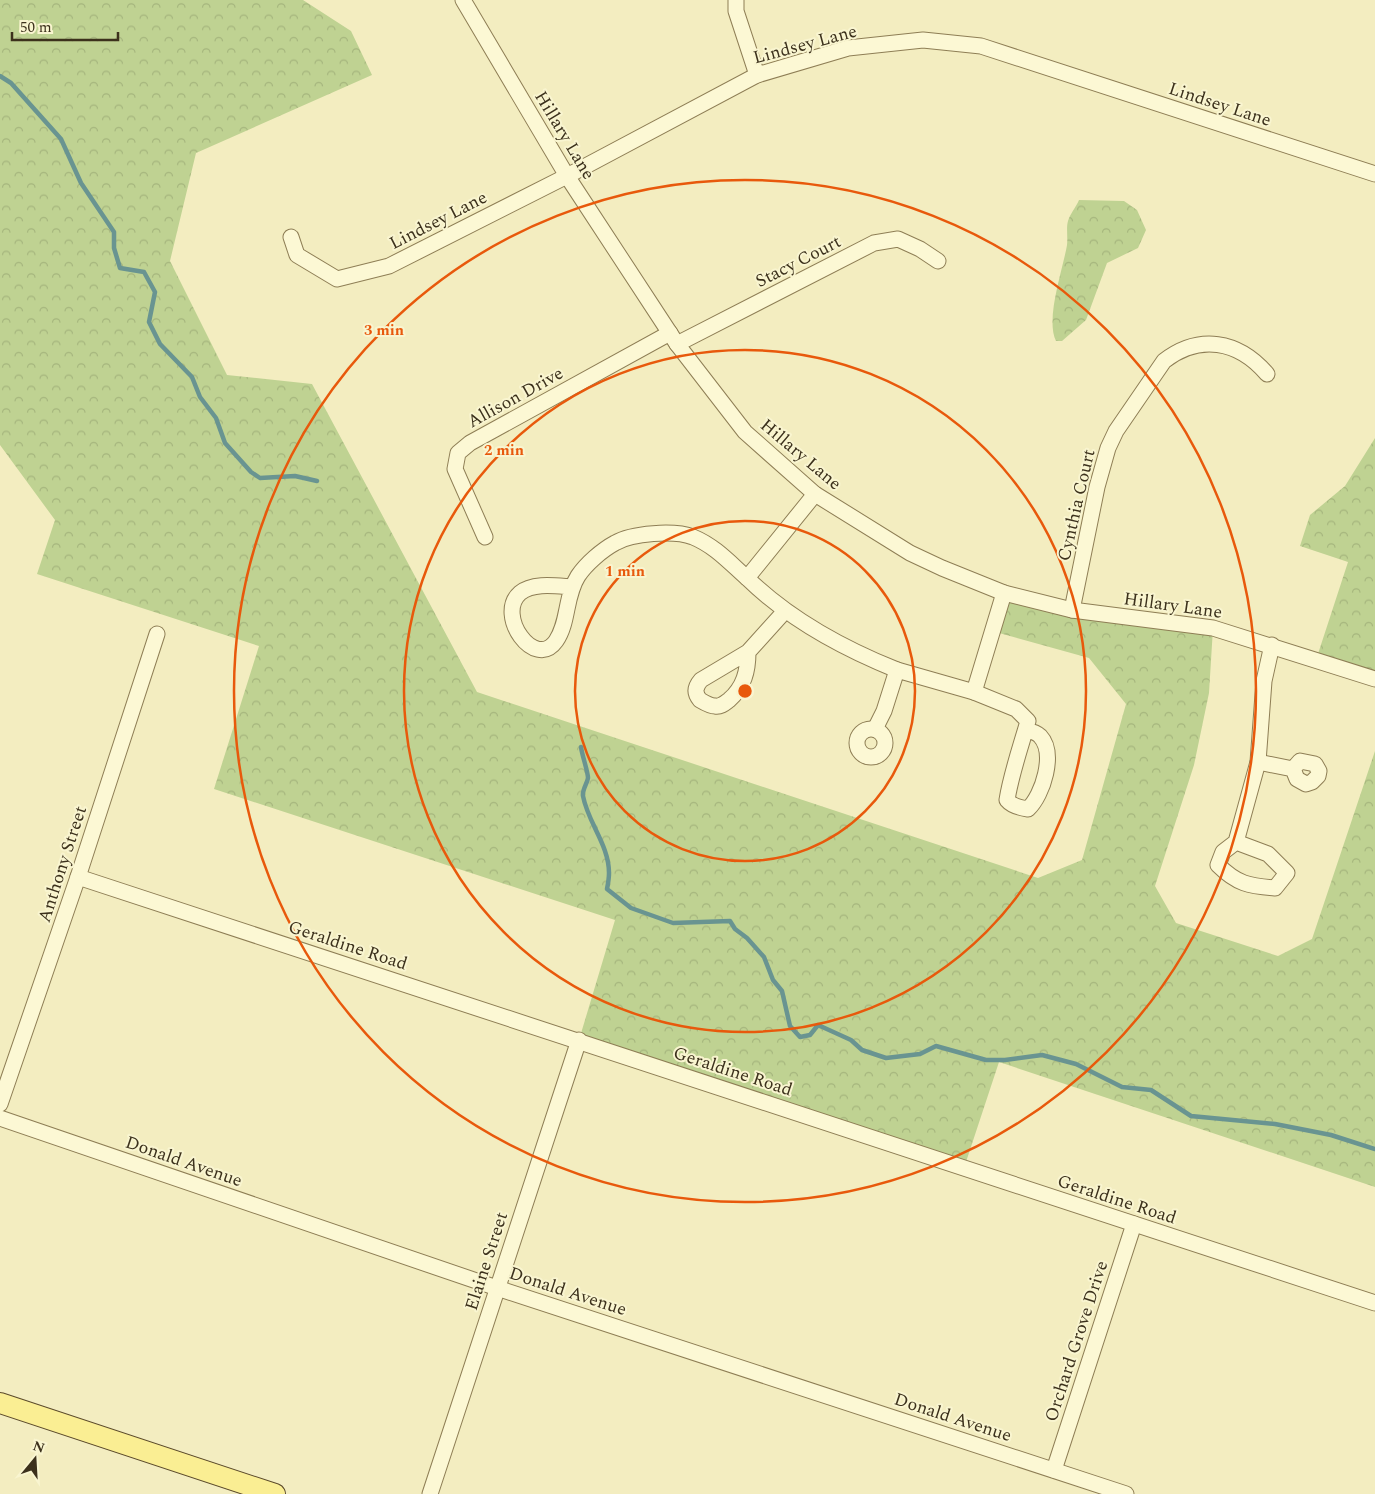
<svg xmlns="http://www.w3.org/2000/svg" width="1375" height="1494" font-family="Spectral,serif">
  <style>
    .forest { fill: url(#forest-crowns) }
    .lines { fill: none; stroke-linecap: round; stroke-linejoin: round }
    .stream { stroke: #699491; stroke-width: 4.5 }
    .minor-casing { stroke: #8e7e55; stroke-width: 17 }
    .major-casing { stroke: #5b4a2a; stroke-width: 22 }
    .minor { stroke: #fcf8d4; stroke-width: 15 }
    .major { stroke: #faee93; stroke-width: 20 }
    .ring { fill: none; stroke: #e8590c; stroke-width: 2.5 }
    .labels { text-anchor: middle; stroke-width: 4; stroke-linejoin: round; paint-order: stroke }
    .street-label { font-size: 18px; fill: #3c311c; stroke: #f9f5d0 }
    .centre { fill: #e8590c; stroke: #f9f5d0; stroke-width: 2.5 }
    .ring-label { font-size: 15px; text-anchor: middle; font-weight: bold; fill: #e8590c; stroke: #f9f5d0; stroke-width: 4; stroke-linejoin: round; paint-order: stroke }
  </style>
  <defs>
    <pattern id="forest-crowns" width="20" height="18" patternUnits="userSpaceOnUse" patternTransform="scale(1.25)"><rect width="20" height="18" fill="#bfd292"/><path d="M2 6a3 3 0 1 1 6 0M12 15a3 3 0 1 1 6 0" fill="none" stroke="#a5b57d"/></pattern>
  </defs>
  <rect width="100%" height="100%" fill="#f3edc0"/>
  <g class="forest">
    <path d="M0,0H303L351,31L372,75L196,153L170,261L227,375L312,384L477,692L1038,878L1082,860L1126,704L1089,658L992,631L1004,593L1213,628L1209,693L1194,765L1155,886L1176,923L1278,956L1312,939L1375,751V1187L999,1062L964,1168L579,1040L615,920L214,789L259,646L37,574L55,520L0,445Z"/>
    <path d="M1079,200L1124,201L1137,210L1146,230L1138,248L1107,263L1086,320L1062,341H1056C1045,319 1063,269 1067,245C1068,237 1066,228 1068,221C1070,214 1076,207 1079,200Z"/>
    <path d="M1375,438V679L1316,660L1348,562L1300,546L1310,515L1345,486Z"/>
  </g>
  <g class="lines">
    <g class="stream">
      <path d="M0,76L11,83L61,139L81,183L114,232V248L120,268L144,272L155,292L149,322L160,344L192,377L200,397L216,418L225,443L251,472L260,478L295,476L317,481"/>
      <path d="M581,747C582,755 588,772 588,778C587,784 582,790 583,796C588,823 609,845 609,873C609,878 608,884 607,889L631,908L673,923L730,921L735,929L747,938L764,957L773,980L782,991L790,1026L800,1037L810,1035L818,1025L851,1040L862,1050L886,1058L920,1054L936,1046L986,1060H1005L1042,1055L1076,1064L1122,1087L1151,1090L1191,1116L1275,1124L1331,1135L1375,1149"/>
    </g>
    <defs>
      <g id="minor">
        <path d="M463,0L567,176L677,344L745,432L815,494L910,553L942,568L1004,593L1072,610L1213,628L1375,679"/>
        <path d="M736,0V11L757,75"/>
        <path d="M291,237L297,255L337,279L389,266L567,176L757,75L848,48L923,40L981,46L1375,174"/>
        <path d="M677,344L874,243L898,239L920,249L938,261"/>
        <path d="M485,537L455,469L458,453L470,443L670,333"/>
        <path d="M747,578C790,620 842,648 897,670"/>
        <path d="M572,587C557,586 533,582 520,593C495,615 535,671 556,641C569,622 565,596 578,576C586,564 602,550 615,543C632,533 674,530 693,537C715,546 730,563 747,578L815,494"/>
        <path d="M1072,610L1097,487L1108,448L1116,431L1164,361C1199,334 1238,340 1267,374"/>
        <path d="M748,652C748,671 744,687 729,700C725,703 721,707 715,706C710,706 705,703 700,700C694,693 695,687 701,680L748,652L785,611"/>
        <path d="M974,692L1016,709L1028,721C1021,746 1011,774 1007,800C1012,806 1021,808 1028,809C1043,795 1056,753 1040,736C1036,732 1031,731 1026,730"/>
        <circle cx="871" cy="743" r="14"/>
        <path d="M875,729L884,711L897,670L974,692L1004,593"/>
        <path d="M1258,762L1293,769L1297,779L1306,784L1312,782L1318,776L1319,771L1315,764L1300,761L1293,769"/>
        <path d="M1236,842L1268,854L1287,873L1275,888C1249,886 1237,884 1218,865L1223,852L1236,842L1258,762L1264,681L1272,645"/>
        <path d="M78,877L1375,1303"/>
        <path d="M0,1104L78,877L157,634"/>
        <path d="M0,1118L497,1288L1126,1494"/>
        <path d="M1054,1470L1134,1224"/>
        <path d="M430,1494L579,1040"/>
      </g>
      <path id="major" d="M0,1403L275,1494"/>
    </defs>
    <use href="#minor" class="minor-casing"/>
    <use href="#major" class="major-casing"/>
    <use href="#minor" class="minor"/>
    <use href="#major" class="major"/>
  </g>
  <g class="ring">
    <circle cx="745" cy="691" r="170"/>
    <circle cx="745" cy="691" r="341"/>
    <circle cx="745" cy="691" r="511"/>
  </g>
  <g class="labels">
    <g class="street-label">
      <text transform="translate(805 44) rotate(-15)" y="6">Lindsey Lane</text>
      <text transform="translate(1220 104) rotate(18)" y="6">Lindsey Lane</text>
      <text transform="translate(565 135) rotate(59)" y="6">Hillary Lane</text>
      <text transform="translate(438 220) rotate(-27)" y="6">Lindsey Lane</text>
      <text transform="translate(798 261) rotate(-27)" y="6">Stacy Court</text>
      <text transform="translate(515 397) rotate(-29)" y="6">Allison Drive</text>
      <text transform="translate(801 454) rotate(40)" y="6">Hillary Lane</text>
      <text transform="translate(1076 505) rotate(-77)" y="6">Cynthia Court</text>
      <text transform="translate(1173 605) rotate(8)" y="6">Hillary Lane</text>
      <text transform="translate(62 864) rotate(-72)" y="6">Anthony Street</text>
      <text transform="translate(348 945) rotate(18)" y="6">Geraldine Road</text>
      <text transform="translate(733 1071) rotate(18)" y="6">Geraldine Road</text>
      <text transform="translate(184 1161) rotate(19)" y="6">Donald Avenue</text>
      <text transform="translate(1117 1199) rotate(18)" y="6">Geraldine Road</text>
      <text transform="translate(486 1261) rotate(-72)" y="6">Elaine Street</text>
      <text transform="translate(568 1291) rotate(18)" y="6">Donald Avenue</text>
      <text transform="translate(1076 1341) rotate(-72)" y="6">Orchard Grove Drive</text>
      <text transform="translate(953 1417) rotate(18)" y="6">Donald Avenue</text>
    </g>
  </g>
  <circle cx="745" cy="691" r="8" class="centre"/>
  <g class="ring-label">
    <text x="384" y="335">3 min</text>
    <text x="504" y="455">2 min</text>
    <text x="625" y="576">1 min</text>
  </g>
  <g transform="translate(35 1459) rotate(18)" stroke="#f9f5d0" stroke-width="4" paint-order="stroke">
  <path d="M0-4L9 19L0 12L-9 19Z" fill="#3c311c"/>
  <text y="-8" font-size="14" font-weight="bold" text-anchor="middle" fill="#3c311c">N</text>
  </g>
  <path d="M12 32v8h106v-8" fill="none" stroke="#3c311c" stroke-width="2.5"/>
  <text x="20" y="32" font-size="15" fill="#3c311c" stroke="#f9f5d0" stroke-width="4" paint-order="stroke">50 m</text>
</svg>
